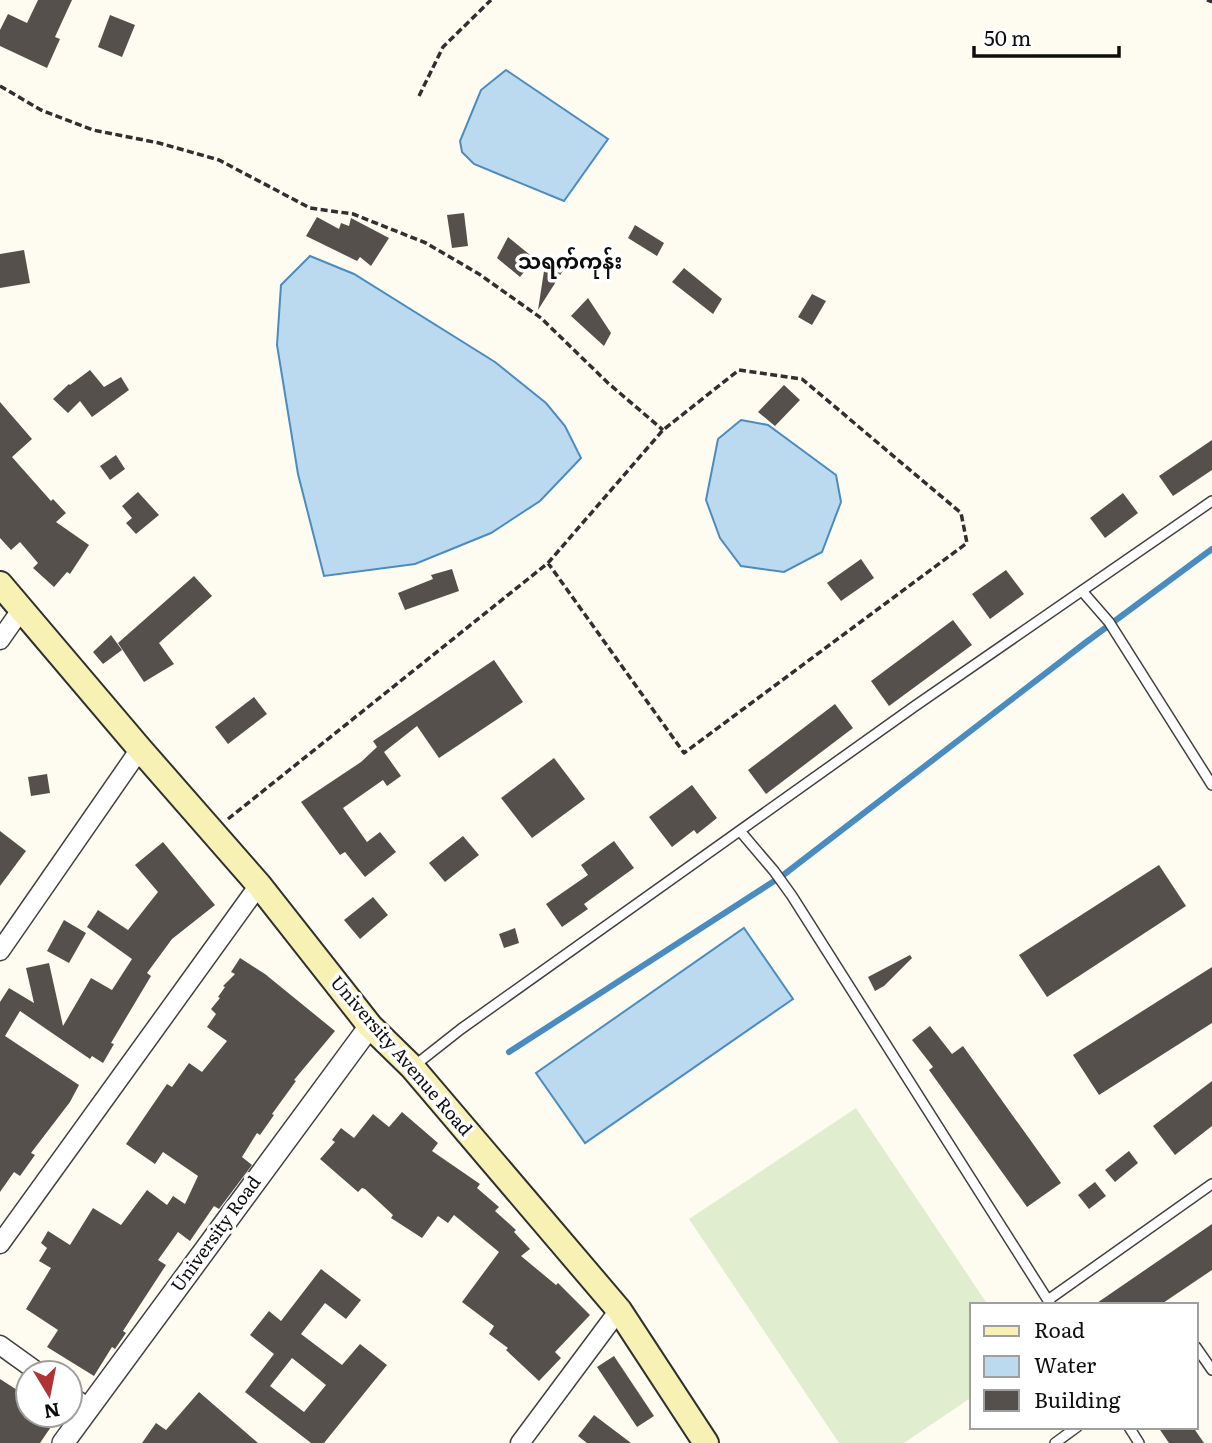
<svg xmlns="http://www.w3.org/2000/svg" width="1212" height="1443" font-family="Literata,'Noto Sans Myanmar',serif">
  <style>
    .pitch { fill: #e1edcf }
    .water { fill: #bbdaf0; stroke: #4a8cbf; stroke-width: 2 }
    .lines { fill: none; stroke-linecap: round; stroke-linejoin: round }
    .stream { stroke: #4a8cbf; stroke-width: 6 }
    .building { fill: #56504c; fill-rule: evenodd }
    .service-casing { stroke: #414141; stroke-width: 12 }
    .minor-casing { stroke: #414141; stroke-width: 21 }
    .tertiary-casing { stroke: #414141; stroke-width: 24 }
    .secondary-casing { stroke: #303030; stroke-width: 28 }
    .path { stroke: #303030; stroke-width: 3.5; stroke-dasharray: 7 3.5; stroke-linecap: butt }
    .service { stroke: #fff; stroke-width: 9 }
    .minor { stroke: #fff; stroke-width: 18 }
    .tertiary { stroke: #fff; stroke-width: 21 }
    .secondary { stroke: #f7f2b3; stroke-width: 24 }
    .labels { text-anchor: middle; stroke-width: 7; stroke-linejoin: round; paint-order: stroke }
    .street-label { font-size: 18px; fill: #0e0e0e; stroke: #fff }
    .quarter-label { font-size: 21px; font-weight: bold; fill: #0e0e0e; stroke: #fff }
  </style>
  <rect width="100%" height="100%" fill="#fefcf1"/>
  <path class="pitch" d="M856,1108L988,1305H972V1397L904,1443H839L689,1219Z"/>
  <g class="water">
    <path d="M506,70L608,139L564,201L474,164L462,152L460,141L481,90Z"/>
    <path d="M310,256L354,274L495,362L546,403L565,426L581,458L540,501L491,533L415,564L324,576L298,474L277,345L281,285Z"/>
    <path d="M741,420L768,425L836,475L841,502L822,552L784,572L741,566L720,538L706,500L718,439Z"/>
    <path d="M744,928L793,999L585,1143L536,1073Z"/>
  </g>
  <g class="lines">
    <path class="stream" d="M509,1052L782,876L1085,643L1212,549"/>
  </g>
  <g class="building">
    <path d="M38,0H72L55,37L60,39L47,68L0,46V30L8,14L27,23Z"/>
    <path d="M110,15L135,25L122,57L98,47Z"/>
    <path d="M464,213L468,246L452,248L447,215Z"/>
    <path d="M317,217L339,229L341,223L349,226L351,218L389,238L371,266L360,257L357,261L306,236Z"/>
    <path d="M635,225L664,243L657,256L628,238Z"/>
    <path d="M508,237L535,259L520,277L497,258Z"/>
    <path d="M24,250L30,283L0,288V254Z"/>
    <path d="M546,258L564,269L538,310Z"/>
    <path d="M684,268L722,299L713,314L672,282Z"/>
    <path d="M812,294L826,301L812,325L798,317Z"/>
    <path d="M588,298L611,333L604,346L571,316Z"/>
    <path d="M90,370L104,387L121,377L129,390L92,417L80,401L68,413L53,399L69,384L70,385Z"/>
    <path d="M784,385L800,400L775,426L758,412Z"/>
    <path d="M0,402L32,439L12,457L51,501L53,499L66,513L56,522L89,545L70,574L67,572L54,587L33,568L38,563L20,542L11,550L0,538Z"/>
    <path d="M1212,440V470L1173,496L1159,476Z"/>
    <path d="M116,455L125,469L110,480L100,466Z"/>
    <path d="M138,492L159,515L136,534L126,523L132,518L122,506Z"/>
    <path d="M1123,493L1138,513L1105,538L1090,518Z"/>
    <path d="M861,559L874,578L841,601L827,583Z"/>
    <path d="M452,569L459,591L405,610L398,593L433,579L431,575Z"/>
    <path d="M1006,570L1024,594L990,619L972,594Z"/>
    <path d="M194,576L212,596L159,643L174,664L144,682L118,643Z"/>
    <path d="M953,620L972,645L889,706L871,681Z"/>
    <path d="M111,635L122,650L103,664L93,652Z"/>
    <path d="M494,660L523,702L439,758L417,726L384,752L401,776L387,786L383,780L343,808L367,842L380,832L396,852L365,877L345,852L340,855L301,802L361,762L377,747L373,741Z"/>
    <path d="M254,697L267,714L228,744L215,727Z"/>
    <path d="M835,704L853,728L766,794L748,770Z"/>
    <path d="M554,758L585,799L532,838L501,798Z"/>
    <path d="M47,774L50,793L31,796L28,777Z"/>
    <path d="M692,785L717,818L697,834L694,830L672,847L649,817Z"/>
    <path d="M0,831L26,851L0,886Z"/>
    <path d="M463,836L479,855L445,882L429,863Z"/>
    <path d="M614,841L634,868L584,904L588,909L562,927L546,904L588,875L581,865Z"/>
    <path d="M163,842L215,905L172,939L147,973L151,976L111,1043L114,1044L103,1063L92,1056L90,1059L20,1011L5,1036L79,1085L70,1102L31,1153L35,1155L20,1176L14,1172L0,1192V1002L9,988L34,1003L26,968L49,963L63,1026L91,978L112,990L132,959L87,927L98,910L128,930L158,892L135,865Z"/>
    <path d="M1159,865L1186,906L1047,997L1019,955Z"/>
    <path d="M373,897L388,915L360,939L344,920Z"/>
    <path d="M64,920L86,933L69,963L47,951Z"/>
    <path d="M515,928L519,943L504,948L499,934Z"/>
    <path d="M910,955L912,958L884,986L875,991L868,977Z"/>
    <path d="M240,958L265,974L335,1031L294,1080L296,1081L272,1114L274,1115L260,1135L257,1133L242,1157L252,1165L219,1209L214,1206L190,1241L178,1232L158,1260L166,1265L123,1331L126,1333L115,1349L112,1347L94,1376L47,1347L58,1330L26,1309L51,1268L39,1261L47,1248L41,1243L48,1231L70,1245L93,1208L121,1225L147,1190L167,1205L173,1196L185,1204L198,1176L163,1152L155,1164L126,1144L167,1084L172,1087L189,1063L202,1072L227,1041L207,1027L216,1014L211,1009L220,998L218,997L225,987L223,986L235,974L231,972Z"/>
    <path d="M1212,967V1023L1099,1095L1073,1055Z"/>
    <path d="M930,1026L952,1054L963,1046L1061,1183L1027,1207L929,1070L933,1067L912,1040Z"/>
    <path d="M1212,1081V1126L1175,1155L1153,1126Z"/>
    <path d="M402,1112L438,1143L432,1151L480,1184L477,1188L499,1207L495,1211L516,1230L514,1232L530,1249L521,1256L556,1285L558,1283L590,1315L555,1352L561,1358L539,1381L506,1350L508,1348L489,1334L494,1326L462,1302L499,1252L454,1215L448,1223L438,1216L422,1238L391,1218L393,1215L365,1189L362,1188L358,1192L320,1159L335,1142L332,1140L341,1128L354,1138L373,1114L389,1127Z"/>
    <path d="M1129,1151L1138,1163L1115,1182L1105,1170Z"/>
    <path d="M1095,1182L1106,1196L1089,1209L1078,1195Z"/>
    <path d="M1212,1224V1270L1160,1305H1094Z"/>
    <path d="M321,1269L361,1300L346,1319L325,1303L301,1334L342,1365L360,1344L387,1365L324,1443H311L245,1392L274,1354L250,1335L269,1311L281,1321ZM292,1358L326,1385L304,1412L270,1386Z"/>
    <path d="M614,1356L654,1416L637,1427L597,1367Z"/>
    <path d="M0,1379L28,1397V1415H59L40,1443H0Z"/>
    <path d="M199,1392L258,1443H142L156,1423L166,1430Z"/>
    <path d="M594,1415L631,1443H587L578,1436Z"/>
    <path d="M1158,1427H1193L1204,1443H1169Z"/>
  </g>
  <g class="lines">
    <defs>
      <g id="service">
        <path d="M1082,591L1109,622L1212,785"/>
        <path d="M740,831L774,871L792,896L1051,1305"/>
        <path d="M414,1066L461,1029L915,706L1212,501"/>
        <path d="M1048,1300L1212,1184"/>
        <path d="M1196,1347L1212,1370"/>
        <path d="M1129,1427L1139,1443"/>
        <path d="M1055,1443L1077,1427"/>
      </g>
      <g id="minor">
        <path d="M0,640L21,610"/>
        <path d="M0,951L140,749"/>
        <path d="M0,1244L259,885"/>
        <path d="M0,1345L39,1373"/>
        <path d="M70,1395L88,1408"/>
        <path d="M520,1443L619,1310"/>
      </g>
      <path id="tertiary" d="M63,1443L370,1026"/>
      <path id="secondary" d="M0,584L140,749L259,885L370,1026L412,1067L619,1310L706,1443"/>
    </defs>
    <use href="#service" class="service-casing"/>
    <use href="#minor" class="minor-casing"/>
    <use href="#tertiary" class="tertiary-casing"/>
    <use href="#secondary" class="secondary-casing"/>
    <g class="path">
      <path d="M1207,0L1212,2"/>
      <path d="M0,86L41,110L93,130L159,143L219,160L310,208L353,214L426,243L479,274L541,318L608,383L663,430"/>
      <path d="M419,96L443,47L491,0"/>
      <path d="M228,819L548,563L663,430L739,370L802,379L961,513L967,543L684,753L548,563"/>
    </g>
    <use href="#service" class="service"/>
    <use href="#minor" class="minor"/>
    <use href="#tertiary" class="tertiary"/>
    <use href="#secondary" class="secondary"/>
  </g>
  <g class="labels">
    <g class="street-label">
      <text transform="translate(401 1056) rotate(49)" y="6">University Avenue Road</text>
      <text transform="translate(216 1234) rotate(-54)" y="6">University Road</text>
    </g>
    <g class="quarter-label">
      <text x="570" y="269">သရက်ကုန်း</text>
    </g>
  </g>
  <rect x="970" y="1303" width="228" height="126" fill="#ffffff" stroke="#9f9f9f" stroke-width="2"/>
  <rect x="984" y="1326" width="35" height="10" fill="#f7f2b3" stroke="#9f9f9f" stroke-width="2"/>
  <text x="1034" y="1338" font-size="21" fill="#0e0e0e">Road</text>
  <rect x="984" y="1356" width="35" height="21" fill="#bbdaf0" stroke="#9f9f9f" stroke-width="2"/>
  <text x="1034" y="1373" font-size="21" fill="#0e0e0e">Water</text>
  <rect x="984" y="1390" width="35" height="21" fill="#56504c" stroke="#9f9f9f" stroke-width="2"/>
  <text x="1034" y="1408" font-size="21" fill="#0e0e0e">Building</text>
  <g transform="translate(49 1394) rotate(170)"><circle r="33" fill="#ffffff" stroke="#9f9f9f" stroke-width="2"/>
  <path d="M0-5L12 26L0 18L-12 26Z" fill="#b03435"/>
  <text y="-10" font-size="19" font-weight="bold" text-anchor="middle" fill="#0e0e0e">N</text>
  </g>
  <path d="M974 46v10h145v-10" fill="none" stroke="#0e0e0e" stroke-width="3.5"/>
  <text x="984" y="46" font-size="21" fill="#0e0e0e" stroke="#ffffff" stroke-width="5" paint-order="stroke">50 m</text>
</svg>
